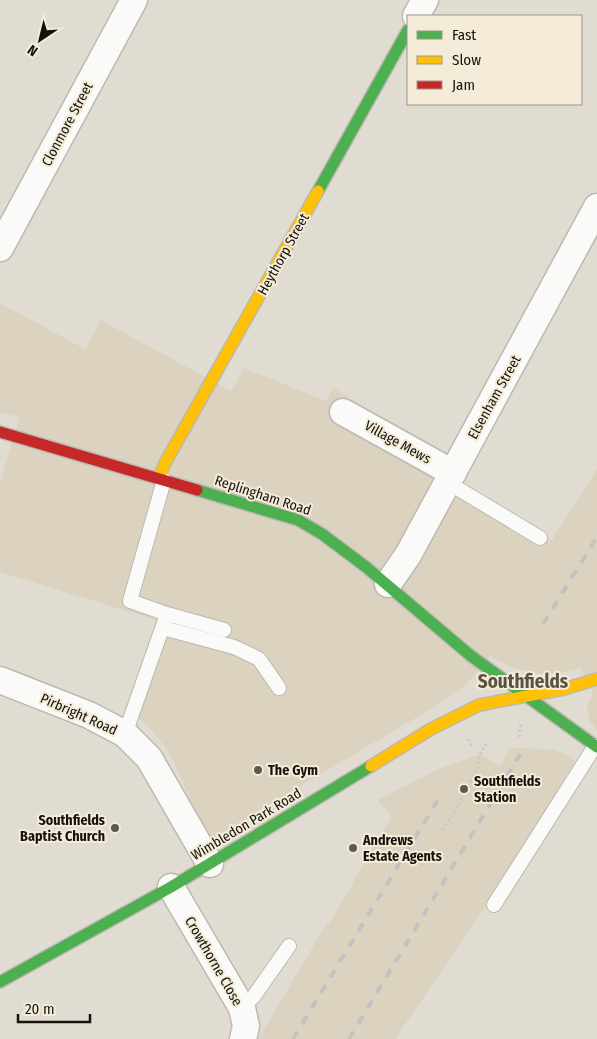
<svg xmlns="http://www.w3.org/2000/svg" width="597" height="1039" font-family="'Fira Sans Condensed',sans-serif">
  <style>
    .built { fill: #dbd2c0 }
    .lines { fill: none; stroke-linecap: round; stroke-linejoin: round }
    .lane-casing { stroke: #bdb9b0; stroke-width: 16 }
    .street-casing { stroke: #bdb9b0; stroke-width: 29 }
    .fast-casing { stroke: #bdb9b0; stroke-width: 14 }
    .slow-casing { stroke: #bdb9b0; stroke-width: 14 }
    .jam-casing { stroke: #bdb9b0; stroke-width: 14 }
    .path { stroke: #cccac7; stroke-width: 3; stroke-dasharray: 2.5 2.5; stroke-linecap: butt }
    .lane { stroke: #fafaf8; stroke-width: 14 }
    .street { stroke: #fafaf8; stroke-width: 26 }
    .fast { stroke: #4caf50; stroke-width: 11 }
    .slow { stroke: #ffc107; stroke-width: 11 }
    .jam { stroke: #c62828; stroke-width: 11 }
    .rail { stroke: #c4c2c0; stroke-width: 4; stroke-dasharray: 9 9; stroke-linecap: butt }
    .poi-dot { fill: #5c5951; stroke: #f4ecd9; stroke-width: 2 }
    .labels { text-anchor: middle; stroke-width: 4; stroke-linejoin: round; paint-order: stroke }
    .street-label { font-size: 14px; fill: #15120b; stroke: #f4ecd9 }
    .poi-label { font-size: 14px; font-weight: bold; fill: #15120b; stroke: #f4ecd9; text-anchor: start }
    .district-label { font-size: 19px; font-weight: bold; fill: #595241; stroke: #f4ecd9 }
  </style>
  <rect width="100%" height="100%" fill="#e1dcd2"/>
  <g class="built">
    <path d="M0,303L85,349L101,320L231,391L244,368L326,401L333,388L349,397L344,407L431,468L552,540L597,469V730L589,720L587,705L593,694L581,668L562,673L540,674L513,668L490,656L465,686L434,707L208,841L174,762L163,744L146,724L124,708L130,698L159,621L0,572V482L20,417L0,412Z"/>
    <path d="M509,748H524L554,750L567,755L575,761L501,884L395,1039H258L327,923L329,924L391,817L378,800L439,769L480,754L501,767Z"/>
  </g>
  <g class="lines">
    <defs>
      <g id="lane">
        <path d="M164,480L130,601L167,614L224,630"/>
        <path d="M447,482L540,538"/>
        <path d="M163,628L234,647L259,659L279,688"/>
        <path d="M125,734L165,620"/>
        <path d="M494,905L595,746"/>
        <path d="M242,1008L254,996L289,946"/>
      </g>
      <g id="street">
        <path d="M416,16L425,0"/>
        <path d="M0,248L134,0"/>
        <path d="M343,412L453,473"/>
        <path d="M388,584L408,555L597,207"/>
        <path d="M0,680L89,715L125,734L149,758L210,864"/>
        <path d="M171,887L242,1008L246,1026L243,1039"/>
      </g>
      <g id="fast">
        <path d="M318,191L408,30"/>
        <path d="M197,490L298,520L322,534L366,567L471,656L597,747"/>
        <path d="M0,982L171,887L371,766"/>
      </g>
      <g id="slow">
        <path d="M159,478L165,463L318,191"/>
        <path d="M371,766L431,729L479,705L564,689L597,679"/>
      </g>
      <path id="jam" d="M0,432L197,490"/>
    </defs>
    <use href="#lane" class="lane-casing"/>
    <use href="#street" class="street-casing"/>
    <use href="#fast" class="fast-casing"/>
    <use href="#slow" class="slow-casing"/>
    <use href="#jam" class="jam-casing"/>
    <g class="path">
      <path d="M519,737L521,723"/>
      <path d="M468,739L473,747"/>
      <path d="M443,830L459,804L477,769L480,754L488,741"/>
    </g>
    <use href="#lane" class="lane"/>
    <use href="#street" class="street"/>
    <use href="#fast" class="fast"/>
    <use href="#slow" class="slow"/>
    <use href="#jam" class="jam"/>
    <g class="rail">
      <path d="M543,624L597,537"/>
      <path d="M293,1039L442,793"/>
      <path d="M349,1039L524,748"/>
    </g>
  </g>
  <g class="poi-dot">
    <circle cx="258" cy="770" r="5"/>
    <circle cx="464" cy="789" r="5"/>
    <circle cx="115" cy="828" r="5"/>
    <circle cx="353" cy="848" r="5"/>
  </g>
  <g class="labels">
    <g class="street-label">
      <text transform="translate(67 124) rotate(-62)" y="5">Clonmore Street</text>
      <text transform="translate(283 254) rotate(-61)" y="5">Heythorp Street</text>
      <text transform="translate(494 397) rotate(-61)" y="5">Elsenham Street</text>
      <text transform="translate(398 442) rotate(29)" y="5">Village Mews</text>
      <text transform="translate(263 495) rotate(18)" y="5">Replingham Road</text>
      <text transform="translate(79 714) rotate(24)" y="5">Pirbright Road</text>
      <text transform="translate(246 824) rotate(-31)" y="5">Wimbledon Park Road</text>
      <text transform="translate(214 961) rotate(60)" y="5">Crowthorne Close</text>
    </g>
    <g class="poi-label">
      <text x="268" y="775">The Gym</text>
      <text x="474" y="786">Southfields<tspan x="474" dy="16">Station</tspan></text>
      <text x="105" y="825" text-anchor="end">Southfields<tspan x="105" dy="16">Baptist Church</tspan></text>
      <text x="363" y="845">Andrews<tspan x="363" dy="16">Estate Agents</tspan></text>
    </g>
    <g class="district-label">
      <text x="523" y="688">Southfields</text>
    </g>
  </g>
  <rect x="407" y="15" width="175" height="90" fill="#f4ecd9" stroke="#9b9587"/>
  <rect x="417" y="31" width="25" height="8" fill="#4caf50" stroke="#9b9587"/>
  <text x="452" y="40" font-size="15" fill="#15120b">Fast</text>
  <rect x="417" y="56" width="25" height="8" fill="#ffc107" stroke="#9b9587"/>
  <text x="452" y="65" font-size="15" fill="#15120b">Slow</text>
  <rect x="417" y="81" width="25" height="8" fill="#c62828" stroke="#9b9587"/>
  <text x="452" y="90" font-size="15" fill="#15120b">Jam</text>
  <g transform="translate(40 40) rotate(215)" stroke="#f4ecd9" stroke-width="4" paint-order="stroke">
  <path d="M0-4L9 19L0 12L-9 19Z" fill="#15120b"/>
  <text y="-8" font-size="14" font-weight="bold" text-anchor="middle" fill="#15120b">N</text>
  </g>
  <path d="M18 1014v8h72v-8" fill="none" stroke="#15120b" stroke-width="2.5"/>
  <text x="25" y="1014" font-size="15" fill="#15120b" stroke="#f4ecd9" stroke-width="4" paint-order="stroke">20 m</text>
</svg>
